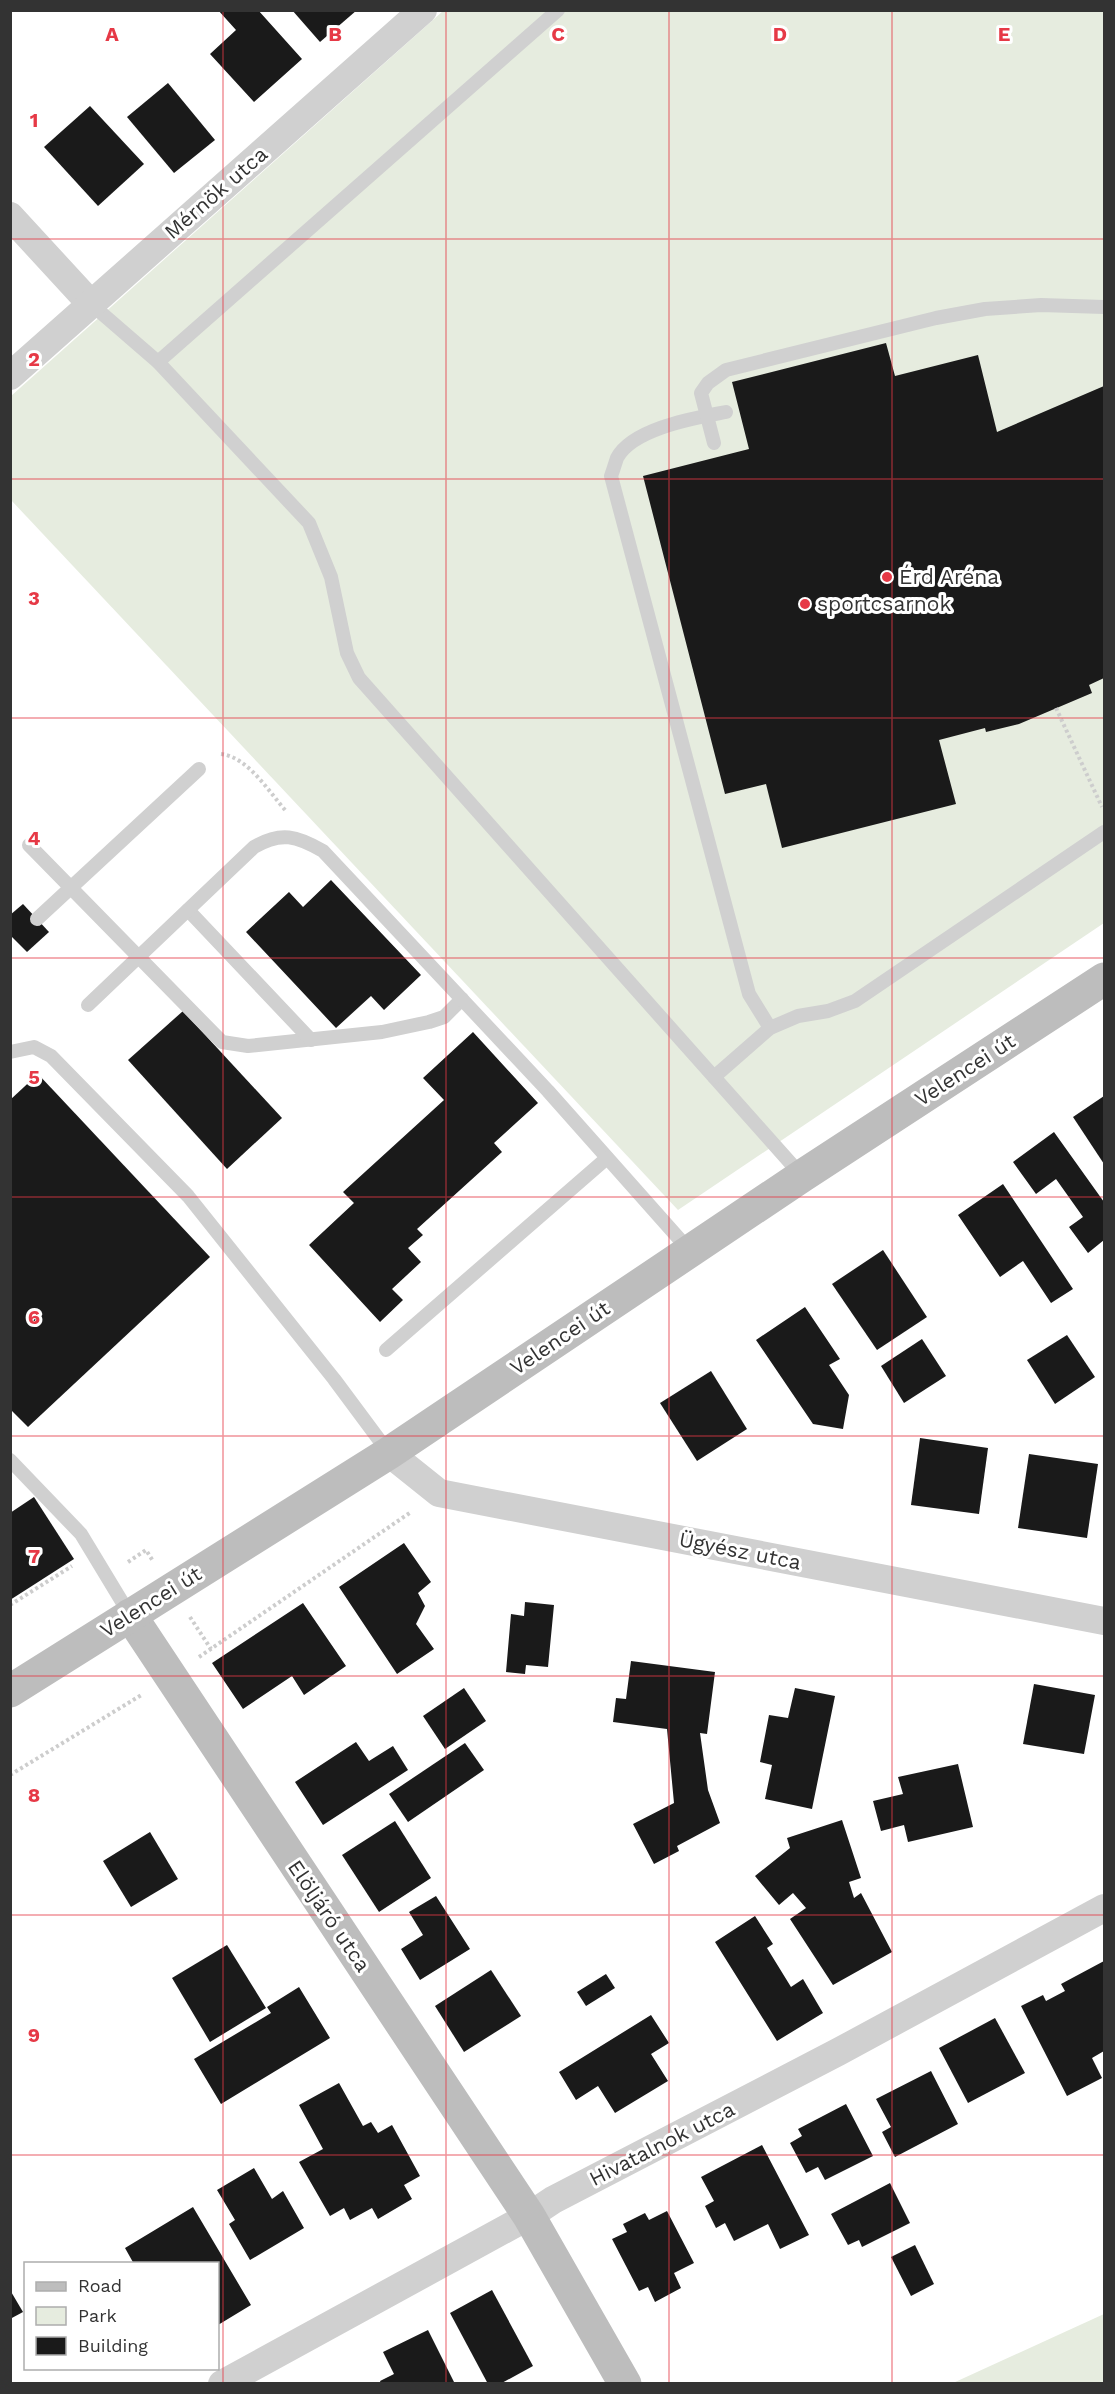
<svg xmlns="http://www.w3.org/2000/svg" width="1115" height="2394" font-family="'Work Sans',sans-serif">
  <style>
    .green { fill: #e6ecdf }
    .building { fill: #1a1a1a }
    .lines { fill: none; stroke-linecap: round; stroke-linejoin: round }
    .path { stroke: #cdcdcd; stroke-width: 4; stroke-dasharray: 3 3; stroke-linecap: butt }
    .lane { stroke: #d0d0d0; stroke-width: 14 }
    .street { stroke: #d0d0d0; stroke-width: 28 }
    .secondary { stroke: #bdbdbd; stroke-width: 33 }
    .grid { fill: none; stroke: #e63946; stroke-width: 1.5; stroke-opacity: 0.55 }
    .poi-dot { fill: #e63946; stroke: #fff; stroke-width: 2 }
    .labels { text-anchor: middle; stroke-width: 6; stroke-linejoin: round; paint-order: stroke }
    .street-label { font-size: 21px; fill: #333; stroke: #fff }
    .poi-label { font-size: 21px; fill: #333; stroke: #fff; text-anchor: start }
    .grid-label { font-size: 20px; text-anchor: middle; font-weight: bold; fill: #e63946; stroke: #fff; stroke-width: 6; stroke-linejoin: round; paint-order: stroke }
  </style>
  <rect width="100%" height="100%" fill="#fff"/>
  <g class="green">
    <path d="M443,11H1104V923L678,1210L11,500V396Z"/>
    <path d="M1104,2314V2383H953Z"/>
  </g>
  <g class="building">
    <path d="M218,10H258L302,59L254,102L210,54L236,30Z"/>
    <path d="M292,10H357L320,42Z"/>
    <path d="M168,83L215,140L174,173L127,117Z"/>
    <path d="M90,106L144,164L98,206L44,147Z"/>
    <path d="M886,343L895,376L978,355L997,432L1104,386V678L1089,685L1092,693L1019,724L986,732L985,728L939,740L956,804L782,848L766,784L725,794L643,476L749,449L732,382Z"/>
    <path d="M331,880L421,975L384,1010L371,996L336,1028L246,932L289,892L303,907Z"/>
    <path d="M23,904L49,932L27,952L10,935V915Z"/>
    <path d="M183,1011L282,1118L227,1169L128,1060Z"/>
    <path d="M473,1032L538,1103L494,1143L502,1152L417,1229L423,1235L408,1248L421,1262L392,1289L403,1300L380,1322L309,1245L354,1203L343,1192L444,1100L423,1078Z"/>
    <path d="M38,1074L210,1257L28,1427L10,1409V1100Z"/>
    <path d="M1104,1096V1164L1073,1117Z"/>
    <path d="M1054,1132L1104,1202V1240L1088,1253L1069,1227L1083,1217L1056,1179L1036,1194L1013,1162Z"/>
    <path d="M1003,1184L1073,1289L1051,1303L1023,1261L1000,1277L958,1215Z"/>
    <path d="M883,1250L927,1317L877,1350L832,1284Z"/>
    <path d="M805,1307L840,1359L829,1365L849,1395L843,1429L813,1424L756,1340Z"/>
    <path d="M1067,1335L1095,1377L1055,1404L1027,1360Z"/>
    <path d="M922,1339L946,1376L904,1403L881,1366Z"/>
    <path d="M711,1371L747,1429L697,1461L660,1403Z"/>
    <path d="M920,1438L988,1448L979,1514L911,1505Z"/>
    <path d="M1029,1454L1098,1464L1087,1538L1018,1528Z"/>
    <path d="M34,1497L74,1559L10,1600V1513Z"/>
    <path d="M404,1543L431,1582L418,1593L425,1606L416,1624L434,1649L397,1674L339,1587Z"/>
    <path d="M525,1602L554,1605L548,1667L526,1665L525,1674L506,1672L511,1614L524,1616Z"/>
    <path d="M303,1603L346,1666L304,1695L292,1676L243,1709L212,1663Z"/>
    <path d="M631,1661L715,1672L707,1734L700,1733L708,1790L720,1823L677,1846L679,1851L654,1864L633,1824L674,1803L667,1729L613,1722L616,1698L626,1699Z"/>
    <path d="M1034,1684L1095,1695L1084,1754L1023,1744Z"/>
    <path d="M464,1688L486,1721L445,1749L423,1716Z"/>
    <path d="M795,1688L835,1696L812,1809L765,1799L772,1765L760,1762L769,1715L788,1718Z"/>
    <path d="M356,1742L369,1761L393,1746L408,1770L323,1825L295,1782Z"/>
    <path d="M465,1743L484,1770L408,1822L389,1794Z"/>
    <path d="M958,1764L973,1827L908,1842L904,1825L881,1831L873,1801L903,1794L898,1777Z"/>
    <path d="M842,1820L861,1878L849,1882L854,1898L861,1893L892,1952L833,1985L790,1919L806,1908L793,1893L779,1905L755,1876L790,1848L787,1838Z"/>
    <path d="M395,1821L431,1878L379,1912L342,1855Z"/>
    <path d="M150,1832L178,1879L131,1907L103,1861Z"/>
    <path d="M436,1896L470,1949L420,1980L401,1949L423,1935L409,1912Z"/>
    <path d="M755,1916L773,1944L767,1948L791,1987L803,1979L823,2013L777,2041L715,1942Z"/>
    <path d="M227,1945L266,2008L210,2042L172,1978Z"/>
    <path d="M1104,1961V2051L1092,2058L1102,2078L1067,2096L1021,2006L1043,1995L1046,2001L1065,1991L1061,1984Z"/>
    <path d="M491,1970L521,2016L464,2052L435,2006Z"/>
    <path d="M606,1974L615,1988L586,2006L577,1992Z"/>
    <path d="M299,1987L330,2038L221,2104L194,2059L271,2013L267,2007Z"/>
    <path d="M651,2015L669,2043L651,2054L668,2081L615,2113L598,2086L576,2100L559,2072Z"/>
    <path d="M995,2018L1025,2073L968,2103L939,2048Z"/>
    <path d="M931,2071L958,2124L895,2157L882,2132L891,2127L876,2099Z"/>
    <path d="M339,2083L363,2126L371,2122L378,2133L392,2125L420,2176L404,2185L412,2199L378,2219L372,2208L350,2220L344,2208L330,2216L299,2162L323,2149L299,2105Z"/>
    <path d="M846,2104L873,2156L825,2180L818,2167L806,2173L790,2143L802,2136L798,2129Z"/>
    <path d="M762,2145L809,2235L780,2249L768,2224L734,2241L725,2223L716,2228L705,2206L714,2201L701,2177Z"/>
    <path d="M254,2168L272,2199L283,2191L304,2228L250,2260L229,2224L235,2220L217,2190Z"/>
    <path d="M890,2183L910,2223L862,2247L859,2240L848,2245L831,2214Z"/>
    <path d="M193,2207L251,2305L218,2325V2264H134L125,2248Z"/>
    <path d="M667,2211L694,2263L674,2273L681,2288L655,2302L648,2287L639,2291L612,2239L627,2232L623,2224L645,2213L649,2220Z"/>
    <path d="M915,2245L934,2284L911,2296L891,2257Z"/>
    <path d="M10,2290L23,2312L10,2319Z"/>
    <path d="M492,2290L533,2366L500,2384H488L450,2313Z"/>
    <path d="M428,2330L454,2382L381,2384L380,2381L394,2374L383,2352Z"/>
  </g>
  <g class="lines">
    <g class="path">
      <path d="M1056,708L1102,807"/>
      <path d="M221,754C248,757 269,792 286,811"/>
      <path d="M128,1562L146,1550L153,1561"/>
      <path d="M10,1605L72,1566"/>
      <path d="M190,1617L211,1649"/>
      <path d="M199,1657L411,1512"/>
      <path d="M10,1775L143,1694"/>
    </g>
    <g class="lane">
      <path d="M91,304L158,362L309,523L331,577L347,653L359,678L802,1176"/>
      <path d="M158,362L558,10"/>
      <path d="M726,412C696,418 633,428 617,458C615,464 613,471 611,476L749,994L770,1028"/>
      <path d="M714,443L701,393L708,383L726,370L936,318L985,309L1041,305L1104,307"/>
      <path d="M29,845L222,1042L248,1046L382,1032L429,1022L444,1017L462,999"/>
      <path d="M188,910L311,1040"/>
      <path d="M37,919L199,769"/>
      <path d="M88,1005L254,847C281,831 297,836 323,851L548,1091L690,1251"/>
      <path d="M10,1052L34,1047L51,1056L188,1196L334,1379L389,1453"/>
      <path d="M714,1077L770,1028L798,1016L828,1011L855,1001L1104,832"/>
      <path d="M386,1350L607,1158"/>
      <path d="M10,1460L81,1534L130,1615"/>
    </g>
    <g class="street">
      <path d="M10,216L91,304"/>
      <path d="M10,376L423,10"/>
      <path d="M389,1453L439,1493L1104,1621"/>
      <path d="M222,2384L529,2216L553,2200L838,2052L1104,1908"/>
    </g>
    <g class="secondary">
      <path d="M130,1615L529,2216L625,2384"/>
      <path d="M10,1691L389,1453L802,1176L1104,979"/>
    </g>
  </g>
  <path class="grid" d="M223,10V2384M446,10V2384M669,10V2384M892,10V2384M10,239H1104M10,479H1104M10,718H1104M10,958H1104M10,1197H1104M10,1436H1104M10,1676H1104M10,1915H1104M10,2155H1104"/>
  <g class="poi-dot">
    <circle cx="887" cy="577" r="6"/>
    <circle cx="805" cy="604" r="6"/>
  </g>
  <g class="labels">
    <g class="street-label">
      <text transform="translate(216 193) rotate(-41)" y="7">Mérnök utca</text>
      <text transform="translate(965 1070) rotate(-33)" y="7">Velencei út</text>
      <text transform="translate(560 1338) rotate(-34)" y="7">Velencei út</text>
      <text transform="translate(740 1551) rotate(11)" y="7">Ügyész utca</text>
      <text transform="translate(151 1602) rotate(-32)" y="7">Velencei út</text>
      <text transform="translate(329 1916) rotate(56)" y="7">Elöljáró utca</text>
      <text transform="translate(662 2144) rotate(-27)" y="7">Hivatalnok utca</text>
    </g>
    <g class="poi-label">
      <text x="899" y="584">Érd Aréna</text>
      <text x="817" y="611">sportcsarnok</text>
    </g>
  </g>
  <g class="grid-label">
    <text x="112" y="41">A</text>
    <text x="335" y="41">B</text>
    <text x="558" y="41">C</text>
    <text x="780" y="41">D</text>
    <text x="1004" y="41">E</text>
    <text x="34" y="127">1</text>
    <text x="34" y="366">2</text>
    <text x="34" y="605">3</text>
    <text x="34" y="845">4</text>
    <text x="34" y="1084">5</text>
    <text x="34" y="1324">6</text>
    <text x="34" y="1563">7</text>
    <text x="34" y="1802">8</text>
    <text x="34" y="2042">9</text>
  </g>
  <rect width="1115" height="2394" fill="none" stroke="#333333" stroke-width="24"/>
  <rect x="24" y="2262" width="195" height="108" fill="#ffffff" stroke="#adadad" stroke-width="1.5"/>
  <rect x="36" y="2282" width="30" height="9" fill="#bdbdbd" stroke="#adadad" stroke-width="1.5"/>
  <text x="78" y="2292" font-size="18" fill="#333333">Road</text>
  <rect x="36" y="2307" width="30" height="18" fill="#e6ecdf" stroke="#adadad" stroke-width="1.5"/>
  <text x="78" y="2322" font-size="18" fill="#333333">Park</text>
  <rect x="36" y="2337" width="30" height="18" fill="#1a1a1a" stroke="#adadad" stroke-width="1.5"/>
  <text x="78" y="2352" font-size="18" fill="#333333">Building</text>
</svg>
